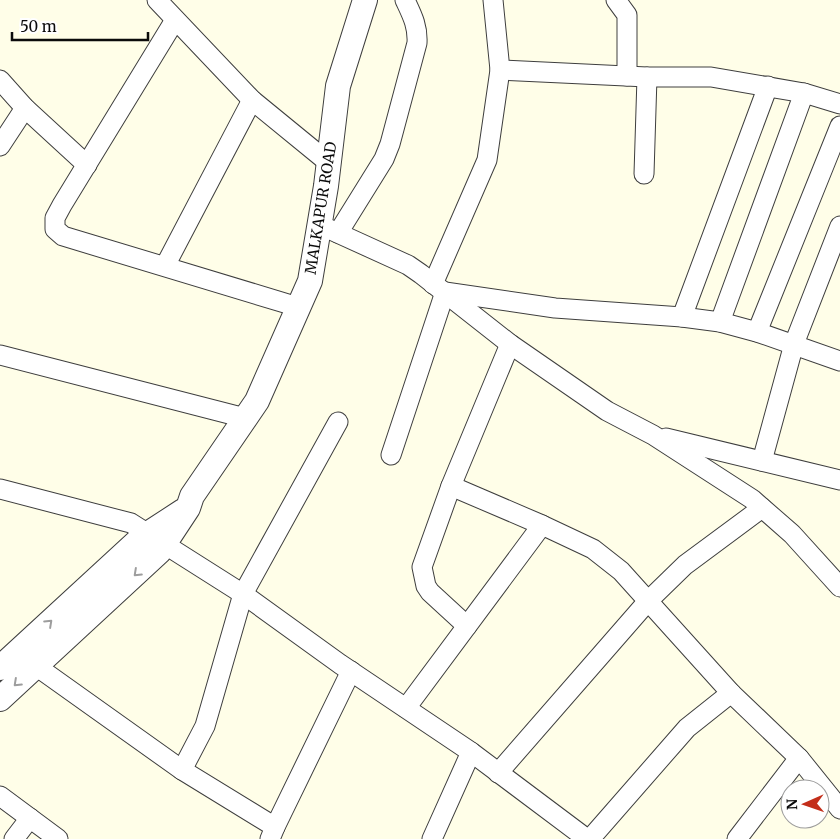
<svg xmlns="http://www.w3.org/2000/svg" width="840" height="839" font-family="Merriweather,serif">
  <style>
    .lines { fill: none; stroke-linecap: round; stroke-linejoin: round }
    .minor-casing { stroke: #3e3e3e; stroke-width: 21 }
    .tertiary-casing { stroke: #3e3e3e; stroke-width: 26 }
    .minor { stroke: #fff; stroke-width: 19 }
    .tertiary { stroke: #fff; stroke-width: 24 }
    .oneway { stroke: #9d9d9d }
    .labels { text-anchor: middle; stroke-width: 5; stroke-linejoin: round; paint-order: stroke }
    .street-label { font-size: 15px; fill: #0b0b0b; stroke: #fff }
  </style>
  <rect width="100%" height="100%" fill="#fffee8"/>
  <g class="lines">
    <defs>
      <g id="minor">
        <path d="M157,0L252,100L329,163"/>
        <path d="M616,0L627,15V76"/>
        <path d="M175,20L62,205L55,218V229L63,236L298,307"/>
        <path d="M500,70L647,77H711L804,93L840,104"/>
        <path d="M0,80L25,108L87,165"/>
        <path d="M0,146L25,108"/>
        <path d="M644,174L647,77"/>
        <path d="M320,225L408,265L421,274L510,344L607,411L653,435L752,499L792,534L840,587"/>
        <path d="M338,233L384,159L390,144L417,43C418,26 412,15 405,0"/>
        <path d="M165,266L252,100"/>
        <path d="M433,284L487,160L500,70L493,0"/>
        <path d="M682,317L768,86"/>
        <path d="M720,322L804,93"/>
        <path d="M757,332L840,126"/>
        <path d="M0,355L245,418"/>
        <path d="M666,438L840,480"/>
        <path d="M391,455L445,292L555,308L682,317L720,322L757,332L840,361"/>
        <path d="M762,461L794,344L840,226"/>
        <path d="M451,486L542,525L593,549L621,571L648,601L731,693L799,758L840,809"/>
        <path d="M0,489L131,523L243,594L340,664L471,752L587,839"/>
        <path d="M467,626L430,592L426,586L422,567L451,486L510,344"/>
        <path d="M36,666L182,770L275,827"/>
        <path d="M406,708L542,525"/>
        <path d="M182,770L205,726L243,594L338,422"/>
        <path d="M498,773L648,601L685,565L762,508"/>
        <path d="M0,796L58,839"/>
        <path d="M14,839L30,818"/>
        <path d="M270,839L275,827L351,671"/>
        <path d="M432,839L471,752"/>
        <path d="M590,839L687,728L731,693"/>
        <path d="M737,839L799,758"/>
      </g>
      <g id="tertiary">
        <path d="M0,668L140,539L183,511"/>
        <path d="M0,699L159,552L188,508L192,496L257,401L310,281L326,186L338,86L365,0"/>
      </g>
    </defs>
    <use href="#minor" class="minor-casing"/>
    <use href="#tertiary" class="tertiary-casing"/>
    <use href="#minor" class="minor"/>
    <use href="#tertiary" class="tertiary"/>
  </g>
  <defs><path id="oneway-chevron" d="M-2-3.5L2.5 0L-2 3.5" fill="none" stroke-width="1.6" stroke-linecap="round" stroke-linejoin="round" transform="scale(1.25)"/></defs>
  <g class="oneway">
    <use href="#oneway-chevron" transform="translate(137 573) rotate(137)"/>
    <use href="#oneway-chevron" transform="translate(49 623) rotate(-43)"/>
    <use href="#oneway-chevron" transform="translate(17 683) rotate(137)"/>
  </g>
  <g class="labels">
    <g class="street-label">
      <text transform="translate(321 208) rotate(-81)" y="5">MALKAPUR ROAD</text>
    </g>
  </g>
  <g transform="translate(805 804) rotate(268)"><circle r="24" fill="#ffffff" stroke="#9d9d9d"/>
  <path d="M0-4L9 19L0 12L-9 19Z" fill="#c32e1a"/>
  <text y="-8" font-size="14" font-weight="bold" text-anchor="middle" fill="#0b0b0b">N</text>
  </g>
  <path d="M12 32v8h136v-8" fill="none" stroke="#0b0b0b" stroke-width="2.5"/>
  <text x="20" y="32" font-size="15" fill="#0b0b0b" stroke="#ffffff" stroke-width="4" paint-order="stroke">50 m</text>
</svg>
